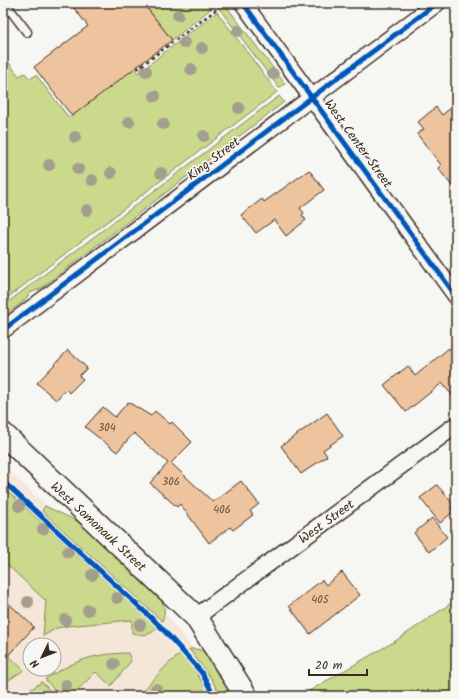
<svg xmlns="http://www.w3.org/2000/svg" width="459" height="699" font-family="Kalam,sans-serif">
  <style>
    .built { fill: #f4e7d9; fill-rule: evenodd }
    .green { fill: #cbd98d; stroke: #838256 }
    .building { fill: #eec49e; stroke: #3b2a1e }
    .lines { fill: none; stroke-linecap: round; stroke-linejoin: round }
    .lane-casing { stroke: #3b2a1e; stroke-width: 11 }
    .street-casing { stroke: #3b2a1e; stroke-width: 19 }
    .secondary-casing { stroke: #3b2a1e; stroke-width: 25 }
    .path { stroke: #3b2a1e; stroke-width: 2.5; stroke-dasharray: 3 3; stroke-linecap: butt }
    .lane { stroke: #f6f6f2; stroke-width: 8 }
    .street { stroke: #f6f6f2; stroke-width: 16 }
    .secondary { stroke: #f6f6f2; stroke-width: 22 }
    .cycleway-casing { stroke: #f6f6f2; stroke-width: 8 }
    .cycleway { stroke: #0057b8; stroke-width: 5 }
    .tree { fill: #a39e8d }
    .labels { text-anchor: middle; stroke-width: 3.5; stroke-linejoin: round; paint-order: stroke }
    .number-label { font-size: 11px; fill: #68503e }
    .street-label { font-size: 13px; fill: #3b2a1e; stroke: #f6f6f2 }
  </style>
  <rect width="100%" height="100%" fill="#f6f6f2"/>
  <filter id="ink" filterUnits="userSpaceOnUse"><feTurbulence type="fractalNoise" baseFrequency=".025" numOctaves="2"/><feDisplacementMap in="SourceGraphic" scale="8" xChannelSelector="R" yChannelSelector="G"/><feConvolveMatrix kernelMatrix="1 2 1 2 8 2 1 2 1" color-interpolation-filters="sRGB"/></filter>
  <g filter="url(#ink)">
    <path class="built" d="M3,466L165,614L216,676L224,696H3ZM30,645H54V669H30Z"/>
    <g class="green">
      <path d="M143,3H211L213,7L172,40Z"/>
      <path d="M215,3H224L285,84L279,88Z"/>
      <path d="M217,12L277,92L3,301V55L19,76L25,73L30,79L36,75L69,118L134,68L138,73Z"/>
      <path d="M279,96L284,102L40,289L30,293L24,301L3,317V306Z"/>
      <path d="M3,487L157,628C149,637 142,635 132,633V620L67,626L57,628L43,636L46,601L3,561Z"/>
      <path d="M45,506L79,522L157,594C164,603 167,611 162,621L42,511Z"/>
      <path d="M456,600V696H313L309,691L397,640Z"/>
      <path d="M189,649H197L206,652L235,696H221L210,677Z"/>
      <path d="M128,653L131,661L111,686L96,672L71,696H59L45,679C77,660 91,654 128,653Z"/>
      <path d="M182,653L194,669L211,696H138L169,663Z"/>
      <path d="M9,656L24,670L3,684V663Z"/>
      <path d="M42,682L55,696H20Z"/>
    </g>
    <g class="building">
      <path d="M70,3H143L172,40L72,116L34,67L88,26Z"/>
      <path d="M456,104V191L438,168L441,165L417,134L424,129L418,122L436,107L442,115Z"/>
      <path d="M309,170L324,190L300,208L304,213L302,215L306,220L286,236L274,220L256,233L241,215L262,199L264,202Z"/>
      <path d="M449,348L456,357V400L442,383L406,412L384,385L408,366L415,376Z"/>
      <path d="M68,350L87,368L79,376L83,379L69,393L66,389L56,400L37,383Z"/>
      <path d="M128,402L151,416L155,411L170,424L172,422L192,442L171,463L213,502L241,481L259,504L250,511L253,515L233,530L230,527L209,543L180,504L177,507L150,483L168,463L134,433L117,452L85,427L103,407L115,417Z"/>
      <path d="M327,413L343,436L323,450L327,456L301,474L281,446Z"/>
      <path d="M437,485L454,505L451,507L454,511L440,523L420,498Z"/>
      <path d="M432,518L447,537L429,552L414,533Z"/>
      <path d="M342,572L360,595L310,634L289,606L322,580L326,585Z"/>
      <path d="M3,598L34,627L3,661Z"/>
    </g>
    <g class="lines">
      <defs>
        <path id="lane" d="M5,3L27,32"/>
        <g id="street">
          <path d="M243,3L456,296"/>
          <path d="M3,330L437,3"/>
          <path d="M196,617L456,425"/>
        </g>
        <path id="secondary" d="M3,434L196,617L246,696"/>
      </defs>
      <use href="#lane" class="lane-casing"/>
      <use href="#street" class="street-casing"/>
      <use href="#secondary" class="secondary-casing"/>
      <path class="path" d="M137,69L217,9"/>
      <use href="#lane" class="lane"/>
      <use href="#street" class="street"/>
      <use href="#secondary" class="secondary"/>
      <defs>
        <g id="cycleway">
          <path d="M243,3L456,296"/>
          <path d="M3,330L437,3"/>
          <path d="M3,481L159,625L202,673L214,696"/>
        </g>
      </defs>
      <use href="#cycleway" class="cycleway-casing"/>
      <use href="#cycleway" class="cycleway"/>
    </g>
    <g class="tree">
      <circle cx="178" cy="15" r="6"/>
      <circle cx="238" cy="31" r="6"/>
      <circle cx="184" cy="43" r="6"/>
      <circle cx="202" cy="48" r="6"/>
      <circle cx="191" cy="69" r="6"/>
      <circle cx="146" cy="71" r="6"/>
      <circle cx="273" cy="74" r="6"/>
      <circle cx="155" cy="96" r="6"/>
      <circle cx="239" cy="108" r="6"/>
      <circle cx="129" cy="122" r="6"/>
      <circle cx="163" cy="124" r="6"/>
      <circle cx="204" cy="136" r="6"/>
      <circle cx="75" cy="137" r="6"/>
      <circle cx="49" cy="165" r="6"/>
      <circle cx="78" cy="169" r="6"/>
      <circle cx="111" cy="173" r="6"/>
      <circle cx="161" cy="173" r="6"/>
      <circle cx="92" cy="180" r="6"/>
      <circle cx="87" cy="210" r="6"/>
      <circle cx="19" cy="506" r="6"/>
      <circle cx="43" cy="529" r="6"/>
      <circle cx="68" cy="552" r="6"/>
      <circle cx="92" cy="575" r="6"/>
      <circle cx="117" cy="598" r="6"/>
      <circle cx="28" cy="602" r="6"/>
      <circle cx="88" cy="610" r="6"/>
      <circle cx="65" cy="620" r="6"/>
      <circle cx="140" cy="625" r="6"/>
      <circle cx="114" cy="664" r="6"/>
      <circle cx="66" cy="685" r="6"/>
      <circle cx="156" cy="689" r="6"/>
    </g>
  </g>
  <g class="labels">
    <g class="number-label">
      <text x="107" y="431">304</text>
      <text x="171" y="485">306</text>
      <text x="222" y="513">406</text>
      <text x="320" y="603">405</text>
    </g>
    <g class="street-label">
      <text transform="translate(359 143) rotate(54)" y="5">West Center Street</text>
      <text transform="translate(213 158) rotate(-37)" y="5">King Street</text>
      <text transform="translate(326 521) rotate(-36)" y="5">West Street</text>
      <text transform="translate(99 526) rotate(43)" y="5">West Somonauk Street</text>
    </g>
  </g>
  <rect width="459" height="699" fill="none" stroke="#f6f6f2" stroke-width="16"/>
  <rect x="8" y="8" width="443" height="683" fill="none" stroke="#3b2a1e" stroke-width="1.5" filter="url(#ink)"/>
  <g transform="translate(42 657) rotate(227)"><circle r="19" fill="#f6f6f2" stroke="#aba49d"/>
  <path d="M0-3L7 15L0 10L-7 15Z" fill="#3b2a1e"/>
  <text y="-6" font-size="11" font-weight="bold" text-anchor="middle" fill="#3b2a1e">N</text>
  </g>
  <path d="M309 669v6h58v-6" fill="none" stroke="#3b2a1e" stroke-width="2"/>
  <text x="315" y="669" font-size="12" fill="#3b2a1e" stroke="#f6f6f2" stroke-width="3" paint-order="stroke">20 m</text>
</svg>
